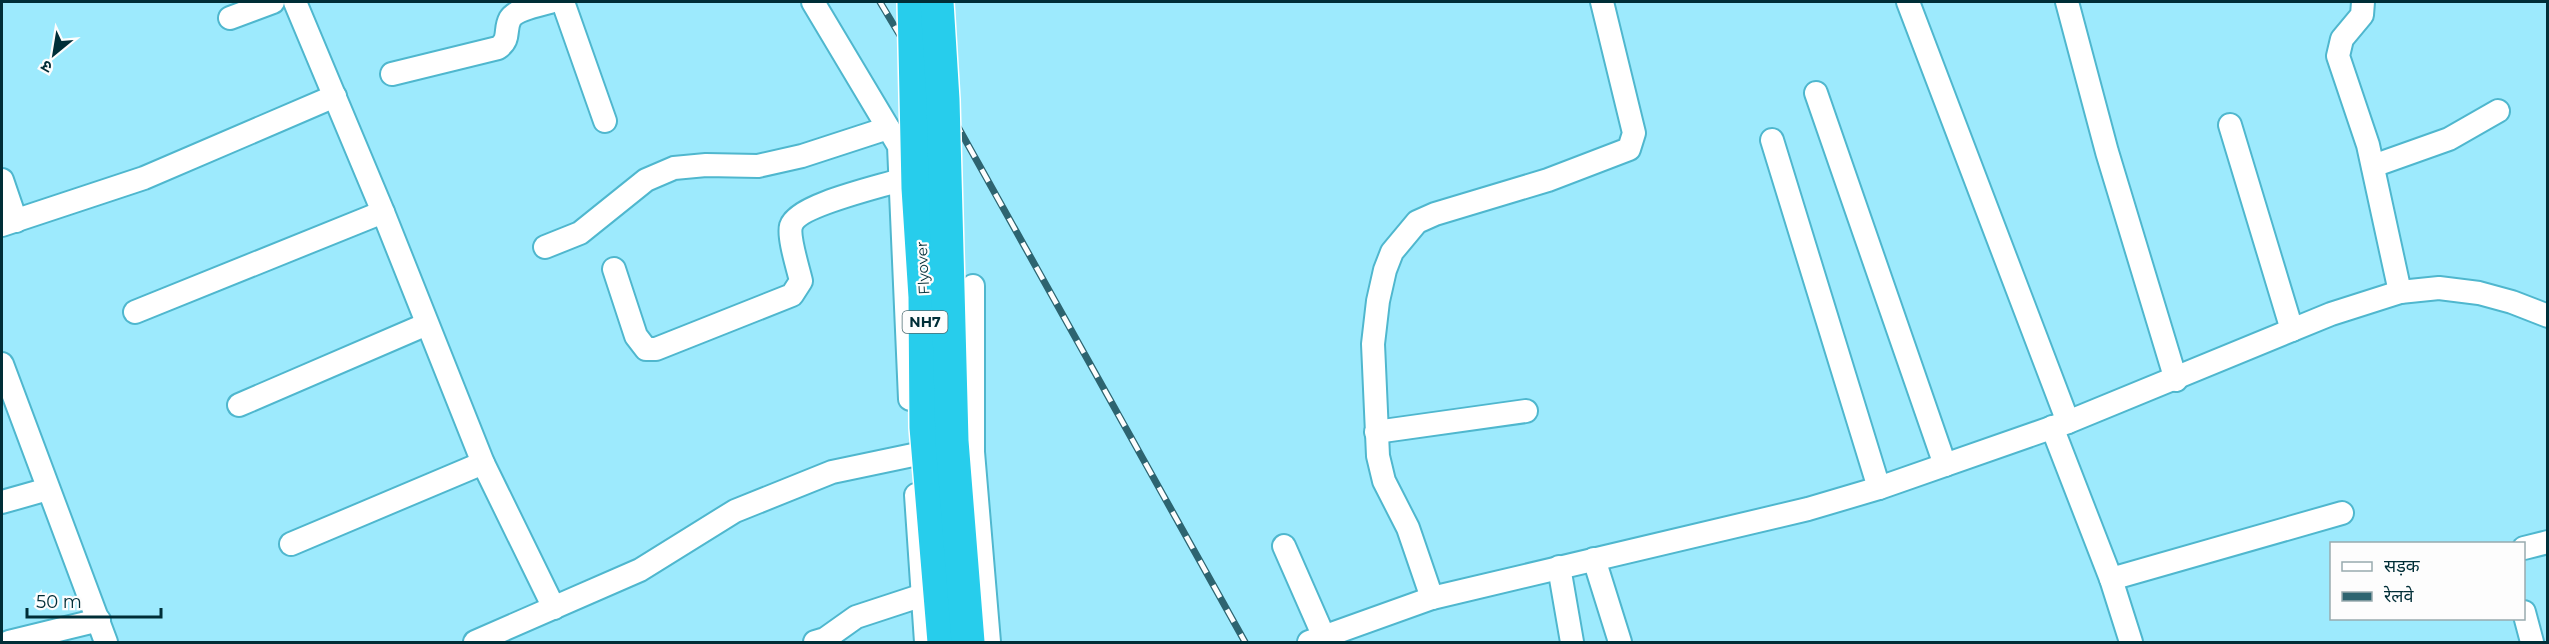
<svg xmlns="http://www.w3.org/2000/svg" width="2549" height="644" font-family="Montserrat,'Noto Sans Devanagari',sans-serif">
  <style>
    .lines { fill: none; stroke-linecap: round; stroke-linejoin: round }
    .minor-casing { stroke: #4fb7ce; stroke-width: 26 }
    .minor { stroke: #fff; stroke-width: 22 }
    .rail-casing { stroke: #2d6470; stroke-width: 7 }
    .rail { stroke: #fdfdfd; stroke-width: 4.5; stroke-dasharray: 14; stroke-linecap: butt }
    .highway-bridge-casing { stroke: #fff; stroke-width: 36; stroke-linecap: butt }
    .highway-bridge { stroke: #27cdec; stroke-width: 33 }
    .labels { text-anchor: middle; stroke-width: 4.5; stroke-linejoin: round; paint-order: stroke }
    .shield { fill: #fdfdfd; stroke: #4c6c72; stroke-width: 1.5 }
    .shield-label { font-size: 14px; font-weight: bold; fill: #002e37 }
    .street-label { font-size: 15px; fill: #002e37; stroke: #fdfdfd }
  </style>
  <rect width="100%" height="100%" fill="#9deafd"/>
  <g class="lines">
    <defs>
      <g id="minor">
        <path d="M295,2L383,212L483,463L554,608"/>
        <path d="M563,2L605,121"/>
        <path d="M813,2L899,146L910,399"/>
        <path d="M1908,2L2068,422"/>
        <path d="M2067,2L2107,152L2176,380"/>
        <path d="M2363,2L2362,15L2342,39L2338,56L2368,145L2400,292"/>
        <path d="M230,18L273,2"/>
        <path d="M392,74L498,48C511,39 504,30 510,19C516,9 540,5 550,2"/>
        <path d="M1816,93L1945,465"/>
        <path d="M2230,125L2292,330"/>
        <path d="M1772,140L1879,488"/>
        <path d="M2373,166L2449,139L2498,111"/>
        <path d="M2,180L16,221"/>
        <path d="M2,225L144,178L335,96"/>
        <path d="M545,247L580,233L646,180L674,168L706,165L758,166L802,156L888,128"/>
        <path d="M614,269L636,336L646,349H656L792,295L801,281C798,268 788,237 791,226C797,205 879,187 900,180"/>
        <path d="M973,286V452L989,642"/>
        <path d="M135,312L383,212"/>
        <path d="M2,364L106,642"/>
        <path d="M239,405L427,324"/>
        <path d="M2052,427L2111,579L2131,642"/>
        <path d="M1376,432L1526,411"/>
        <path d="M916,495L926,642"/>
        <path d="M2,502L48,489"/>
        <path d="M291,544L483,463"/>
        <path d="M1284,546L1324,637"/>
        <path d="M2524,548L2548,542"/>
        <path d="M1594,559L1620,642"/>
        <path d="M1559,567L1572,642"/>
        <path d="M2111,579L2342,513"/>
        <path d="M1432,598L1408,528L1384,481L1378,456L1373,344L1378,301L1385,270L1392,252L1417,222L1435,214L1548,180L1629,149L1634,133L1602,2"/>
        <path d="M2524,612L2532,642"/>
        <path d="M9,642L99,620"/>
        <path d="M475,642L640,570L735,511L832,472L913,455L973,452"/>
        <path d="M815,642L825,639L856,617L923,595"/>
        <path d="M1309,642L1432,598L1808,509L1879,488L2068,422L2331,314L2400,292L2439,288L2479,293L2512,302L2548,316"/>
      </g>
    </defs>
    <use href="#minor" class="minor-casing"/>
    <use href="#minor" class="minor"/>
    <defs>
      <path id="rail" d="M880,2L917,64L943,100L1245,642"/>
    </defs>
    <use href="#rail" class="rail-casing"/>
    <use href="#rail" class="rail"/>
    <defs>
      <g id="highway-bridge">
        <path d="M914,2L918,188L925,297L926,427L944,642"/>
        <path d="M937,2L943,100L952,441L968,642"/>
      </g>
    </defs>
    <use href="#highway-bridge" class="highway-bridge-casing"/>
    <use href="#highway-bridge" class="highway-bridge"/>
  </g>
  <g class="labels">
    <rect class="shield" x="902.5" y="311" width="45" height="22" rx="4.5"/>
    <g class="shield-label">
      <text x="925" y="327">NH7</text>
    </g>
    <g class="street-label">
      <text transform="translate(923 268) rotate(-93)" y="5">Flyover</text>
    </g>
  </g>
  <rect width="2549" height="644" fill="none" stroke="#002e37" stroke-width="6"/>
  <rect x="2330" y="542" width="195" height="78" fill="#fdfdfd" stroke="#98aaae" stroke-width="1.5"/>
  <rect x="2342" y="562" width="30" height="9" fill="#ffffff" stroke="#98aaae" stroke-width="1.5"/>
  <text x="2384" y="572" font-size="18" fill="#002e37">सड़क</text>
  <rect x="2342" y="592" width="30" height="9" fill="#2d6470" stroke="#98aaae" stroke-width="1.5"/>
  <text x="2384" y="602" font-size="18" fill="#002e37">रेलवे</text>
  <g transform="translate(54 54) rotate(210)" stroke="#fdfdfd" stroke-width="4.5" paint-order="stroke">
  <path d="M0-4.5L10 22L0 15L-10 22Z" fill="#002e37"/>
  <text y="-9" font-size="16" font-weight="bold" text-anchor="middle" fill="#002e37">उ</text>
  </g>
  <path d="M27 608v9h134v-9" fill="none" stroke="#002e37" stroke-width="3"/>
  <text x="36" y="608" font-size="18" fill="#002e37" stroke="#fdfdfd" stroke-width="4.5" paint-order="stroke">50 m</text>
</svg>
